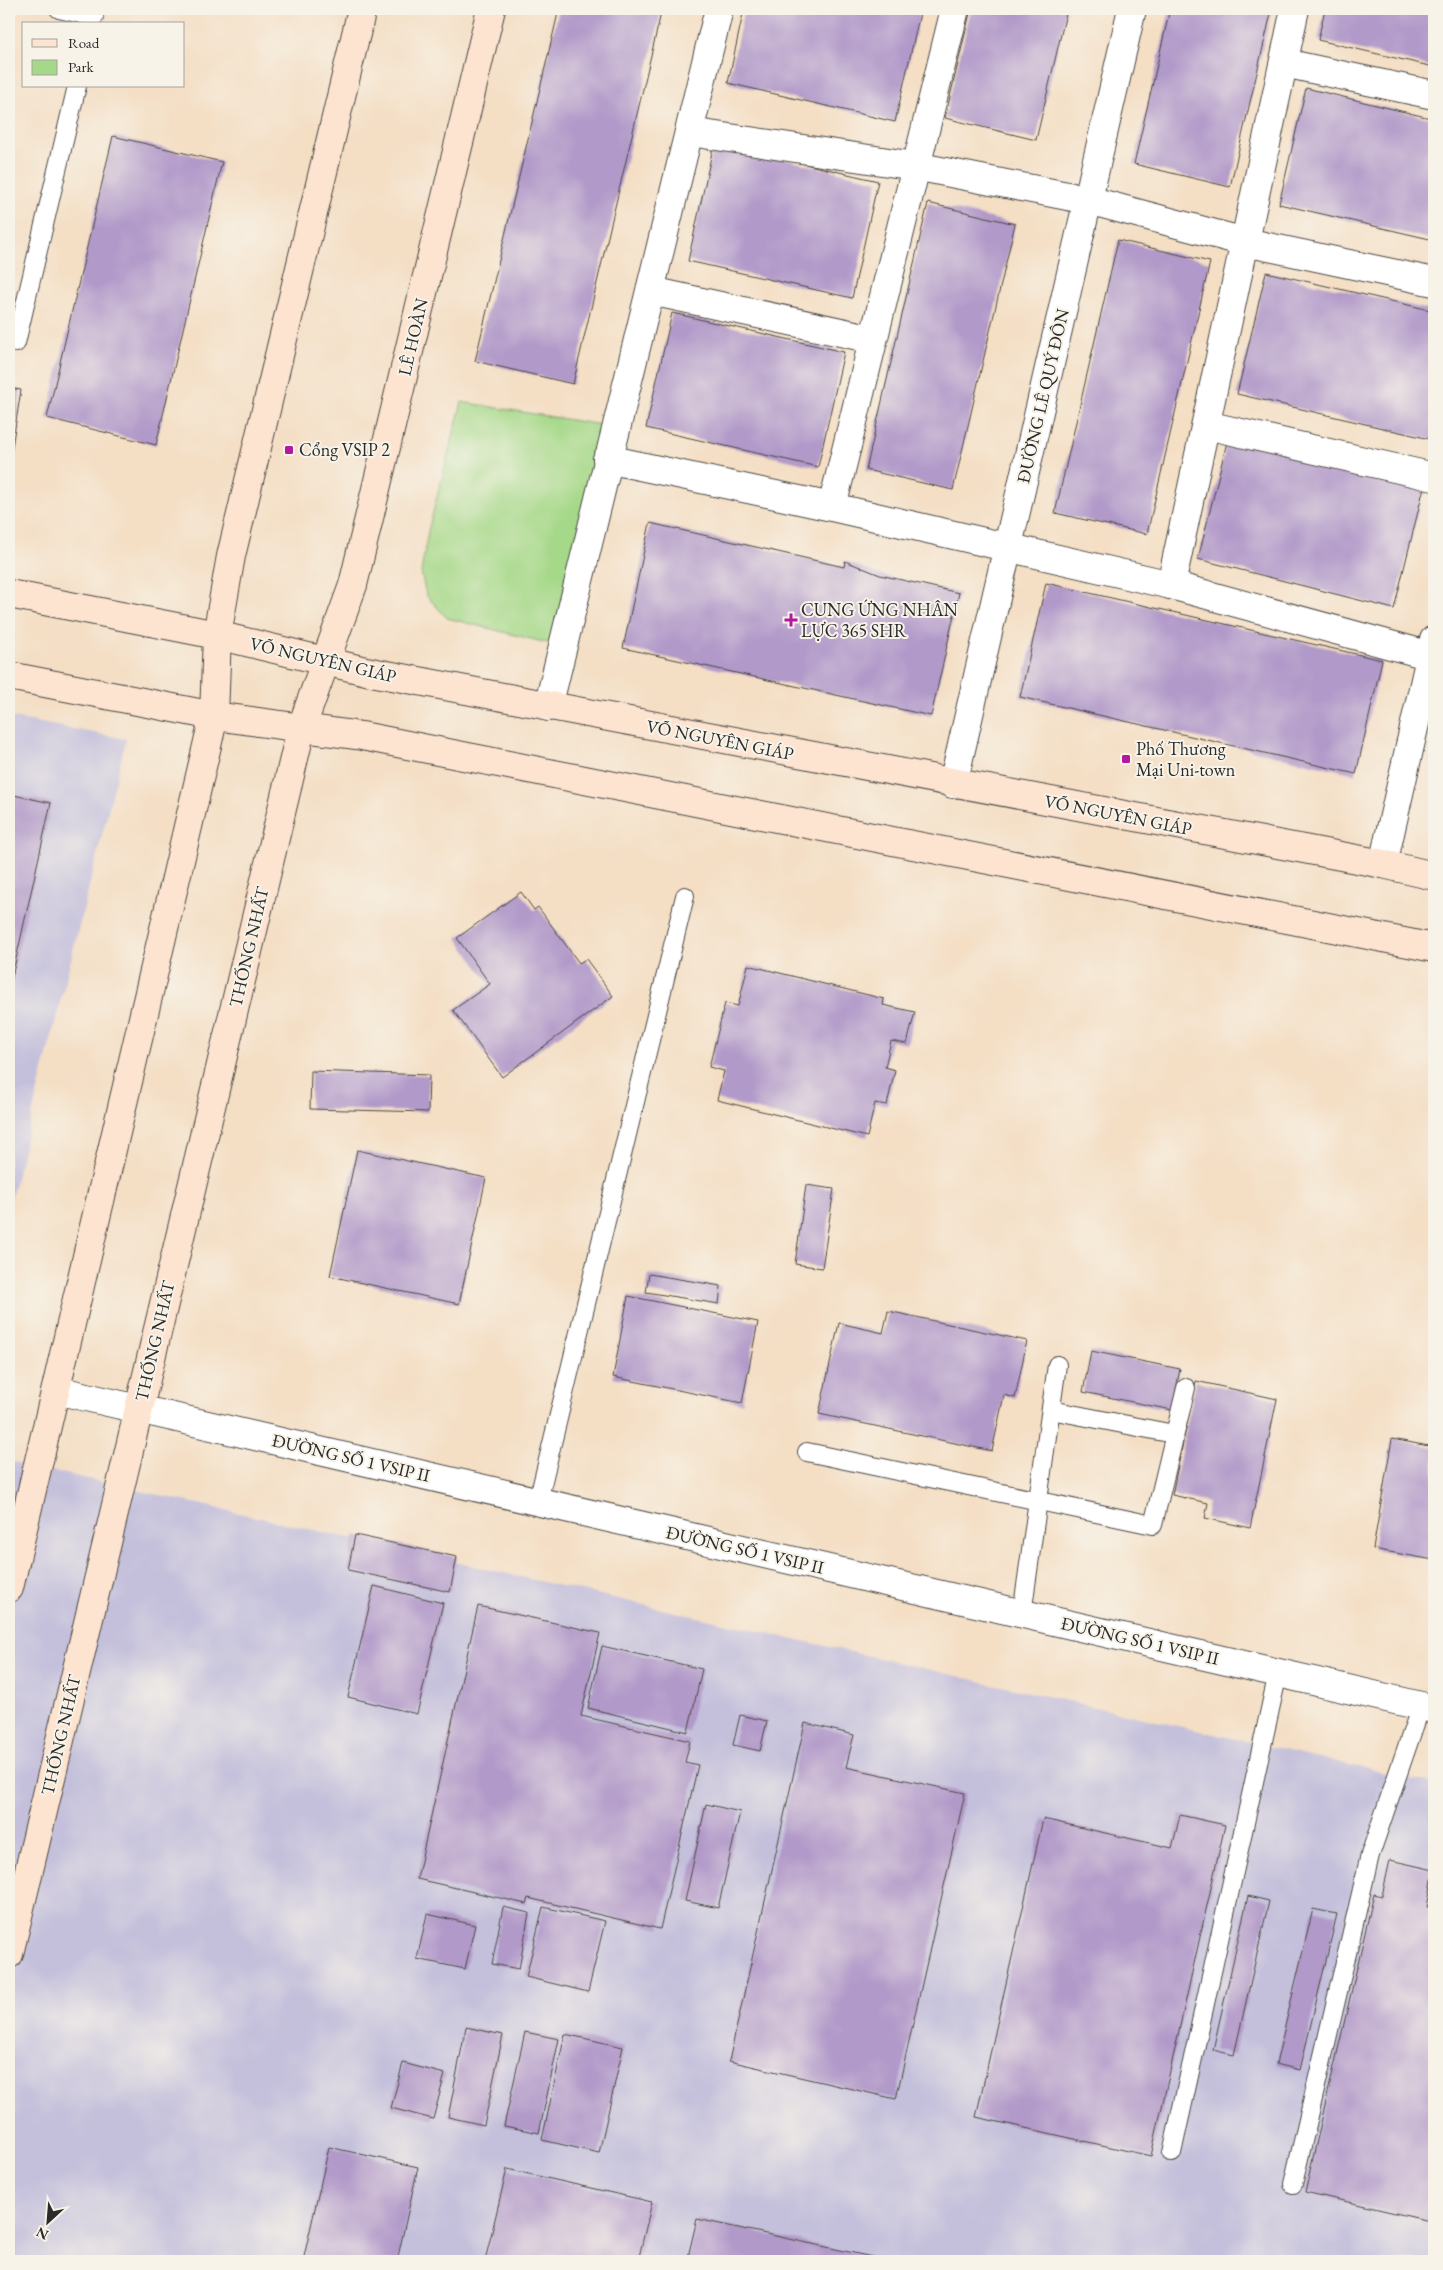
<svg xmlns="http://www.w3.org/2000/svg" width="1443" height="2270" font-family="'EB Garamond',serif">
  <style>
    .industrial { fill: #c4c0db }
    .green { fill: #a5d888; stroke: #68825a }
    .building { fill: #b199c9 }
    .lines { fill: none; stroke-linecap: round; stroke-linejoin: round }
    .lane-casing { stroke: #494642; stroke-width: 20 }
    .street-casing { stroke: #494642; stroke-width: 30 }
    .secondary-casing { stroke: #494642; stroke-width: 30 }
    .lane { stroke: #fff; stroke-width: 18 }
    .street { stroke: #fff; stroke-width: 28 }
    .secondary { stroke: #fde4d0; stroke-width: 28 }
    .poi-dot { fill: #b5179e; stroke: #f7f3e8; stroke-width: 2 }
    .labels { text-anchor: middle; stroke-width: 4; stroke-linejoin: round; paint-order: stroke }
    .street-label { font-size: 18px; fill: #2b2b2b; stroke: #f7f3e8 }
    .poi-label { font-size: 18px; fill: #2b2b2b; stroke: #f7f3e8; text-anchor: start }
  </style>
  <rect width="100%" height="100%" fill="#f7f3e8"/>
  <filter id="ink" filterUnits="userSpaceOnUse"><feTurbulence type="fractalNoise" baseFrequency=".02" numOctaves="2"/><feDisplacementMap in="SourceGraphic" scale="10" xChannelSelector="R" yChannelSelector="G"/><feConvolveMatrix kernelMatrix="1 2 1 2 8 2 1 2 1" color-interpolation-filters="sRGB"/></filter>
  <filter id="wash" filterUnits="userSpaceOnUse"><feTurbulence type="fractalNoise" baseFrequency=".0096" numOctaves="4" result="noise"/><feDisplacementMap in="SourceGraphic" scale="20" xChannelSelector="R" yChannelSelector="G"/><feGaussianBlur stdDeviation="1.12" result="paint"/><feColorMatrix in="noise" values="0 0 0 0 0 0 0 0 0 0 0 0 0 0 0 0 0 1.4 0 .05"/><feComposite in="paint" operator="in"/></filter>
  <g filter="url(#wash)">
    <rect width="100%" height="100%" fill="#f4dec4"/>
    <g class="industrial">
      <path d="M9,717L126,739L9,1207Z"/>
      <path d="M9,1461L1434,1784V2261H9Z"/>
    </g>
    <path class="green" d="M462,402L601,425L555,645L447,618L426,595L421,572L428,531Z"/>
    <g id="blocks">
      <g class="building">
        <path d="M559,9H662L573,384L475,361Z"/>
        <path d="M744,9H921L895,122L728,83Z"/>
        <path d="M971,9H1067L1036,140L945,118Z"/>
        <path d="M1170,9H1272L1230,187L1134,164Z"/>
        <path d="M1325,9H1434V67L1318,40Z"/>
        <path d="M1306,88L1434,119V240L1279,204Z"/>
        <path d="M113,136L222,162L156,445L47,418Z"/>
        <path d="M714,143L878,181L852,298L688,261Z"/>
        <path d="M928,203L1015,224L953,490L866,470Z"/>
        <path d="M1118,240L1210,262L1147,534L1055,513Z"/>
        <path d="M1266,272L1434,311V440L1237,394Z"/>
        <path d="M672,313L844,352L818,467L646,428Z"/>
        <path d="M9,388L21,390L10,460H9Z"/>
        <path d="M1228,438L1424,487L1394,609L1198,559Z"/>
        <path d="M650,523L844,567L845,561L880,575L959,593L931,716L623,648Z"/>
        <path d="M1046,583L1382,660L1356,774L1020,697Z"/>
        <path d="M9,794L51,803L10,986H9Z"/>
        <path d="M521,892L534,910L538,907L579,963L586,959L613,996L502,1077L453,1010L490,984L457,938Z"/>
        <path d="M748,965L884,999L883,1005L915,1012L907,1044L891,1041L885,1067L895,1070L887,1105L875,1103L867,1137L717,1100L724,1071L709,1067L725,1003L738,1006Z"/>
        <path d="M311,1071L429,1075L428,1112L310,1109Z"/>
        <path d="M357,1150L486,1178L459,1304L330,1276Z"/>
        <path d="M806,1185L834,1189L822,1268L795,1264Z"/>
        <path d="M649,1274L721,1286L719,1304L646,1292Z"/>
        <path d="M628,1296L758,1322L742,1403L613,1377Z"/>
        <path d="M888,1311L1027,1341L1015,1398L1004,1395L992,1451L819,1414L839,1323L883,1333Z"/>
        <path d="M1091,1351L1180,1369L1172,1410L1083,1392Z"/>
        <path d="M1196,1381L1277,1399L1250,1528L1205,1518L1208,1503L1172,1495Z"/>
        <path d="M1392,1439L1434,1447V1560L1373,1549Z"/>
        <path d="M355,1535L457,1557L450,1592L348,1570Z"/>
        <path d="M374,1586L443,1603L417,1714L348,1697Z"/>
        <path d="M478,1606L600,1633L581,1716L690,1741L685,1762L698,1765L660,1929L528,1898L526,1904L417,1879Z"/>
        <path d="M602,1646L702,1669L688,1732L588,1708Z"/>
        <path d="M740,1715L767,1721L760,1751L733,1745Z"/>
        <path d="M805,1723L854,1735L846,1767L965,1793L896,2099L729,2061Z"/>
        <path d="M706,1804L740,1812L718,1908L685,1901Z"/>
        <path d="M1180,1815L1225,1825L1151,2156L976,2117L1043,1819L1172,1848Z"/>
        <path d="M1390,1860L1434,1870L1427,1907L1434,1908V2222L1305,2192L1374,1894L1382,1896Z"/>
        <path d="M1248,1896L1269,1901L1234,2055L1213,2050Z"/>
        <path d="M503,1907L529,1913L519,1969L492,1964Z"/>
        <path d="M543,1907L605,1921L588,1992L526,1977Z"/>
        <path d="M1313,1909L1337,1914L1300,2070L1276,2064Z"/>
        <path d="M427,1914L475,1925L465,1969L417,1959Z"/>
        <path d="M466,2027L503,2035L484,2125L448,2117Z"/>
        <path d="M525,2032L559,2039L539,2133L504,2126Z"/>
        <path d="M565,2034L623,2047L599,2153L542,2140Z"/>
        <path d="M403,2063L445,2074L433,2119L391,2108Z"/>
        <path d="M329,2147L418,2167L397,2261H303Z"/>
        <path d="M507,2169L652,2202L638,2261H485Z"/>
        <path d="M697,2219L886,2260V2261H687Z"/>
      </g>
    </g>
  </g>
  <g filter="url(#ink)">
    <use href="#blocks" fill-opacity="0" stroke="#494642" stroke-width="1"/>
    <g class="lines">
      <defs>
        <g id="lane">
          <path d="M59,9L94,17"/>
          <path d="M9,341L16,343L77,86"/>
          <path d="M1051,1410L1174,1434"/>
          <path d="M807,1452L1153,1525L1186,1388"/>
          <path d="M538,1501L685,896"/>
          <path d="M1022,1614L1057,1365"/>
          <path d="M1172,2153L1278,1673"/>
          <path d="M1293,2184L1370,1855L1421,1706"/>
        </g>
        <g id="street">
          <path d="M1284,63L1434,95"/>
          <path d="M690,132L915,166L1088,200L1245,242L1434,282"/>
          <path d="M651,291L873,339"/>
          <path d="M1206,425L1434,477"/>
          <path d="M607,459L832,507L1171,585L1431,656"/>
          <path d="M832,507L955,9"/>
          <path d="M1171,585L1295,9"/>
          <path d="M548,707C604,474 664,242 719,9"/>
          <path d="M953,784L1132,9"/>
          <path d="M1383,864L1434,640"/>
          <path d="M56,1390L1434,1709"/>
        </g>
        <g id="secondary">
          <path d="M9,594L217,635L366,671L1383,864L1434,876"/>
          <path d="M9,676L214,716L362,736L1434,948"/>
          <path d="M9,1588L214,716L217,635L231,556L362,9"/>
          <path d="M9,1954L301,729L353,585L491,9"/>
        </g>
      </defs>
      <use href="#lane" class="lane-casing"/>
      <use href="#street" class="street-casing"/>
      <use href="#secondary" class="secondary-casing"/>
      <use href="#lane" class="lane"/>
      <use href="#street" class="street"/>
      <use href="#secondary" class="secondary"/>
    </g>
  </g>
  <g class="poi-dot">
    <rect x="284" y="445" width="10" height="10" rx="2.5"/>
    <path d="M788.5 612.5h5v5h5v5h-5v5h-5v-5h-5v-5h5z"/>
    <rect x="1121" y="754" width="10" height="10" rx="2.5"/>
  </g>
  <g class="labels">
    <g class="street-label">
      <text transform="translate(413 337) rotate(-77)" y="6">LÊ HOÀN</text>
      <text transform="translate(1043 396) rotate(-77)" y="6">ĐƯỜNG LÊ QUÝ ĐÔN</text>
      <text transform="translate(323 660) rotate(13)" y="6">VÕ NGUYÊN GIÁP</text>
      <text transform="translate(720 740) rotate(11)" y="6">VÕ NGUYÊN GIÁP</text>
      <text transform="translate(1118 815) rotate(11)" y="6">VÕ NGUYÊN GIÁP</text>
      <text transform="translate(249 947) rotate(-77)" y="6">THỐNG NHẤT</text>
      <text transform="translate(155 1341) rotate(-77)" y="6">THỐNG NHẤT</text>
      <text transform="translate(351 1458) rotate(13)" y="6">ĐƯỜNG SỐ 1 VSIP II</text>
      <text transform="translate(745 1550) rotate(13)" y="6">ĐƯỜNG SỐ 1 VSIP II</text>
      <text transform="translate(1140 1641) rotate(13)" y="6">ĐƯỜNG SỐ 1 VSIP II</text>
      <text transform="translate(61 1735) rotate(-77)" y="6">THỐNG NHẤT</text>
    </g>
    <g class="poi-label">
      <text x="299" y="456">Cổng VSIP 2</text>
      <text x="801" y="616">CUNG ỨNG NHÂN<tspan x="801" dy="21">LỰC 365 SHR</tspan></text>
      <text x="1136" y="755">Phố Thương<tspan x="1136" dy="21">Mại Uni-town</tspan></text>
    </g>
  </g>
  <rect width="1443" height="2270" fill="none" stroke="#f7f3e8" stroke-width="30"/>
  <rect x="22" y="22" width="162" height="65" fill="#f7f3e8" stroke="#a5a39c"/>
  <rect x="32" y="39" width="25" height="8" fill="#fde4d0" stroke="#a5a39c"/>
  <text x="68" y="48" font-size="15" fill="#2b2b2b">Road</text>
  <rect x="32" y="60" width="25" height="15" fill="#a5d888" stroke="#a5a39c"/>
  <text x="68" y="72" font-size="15" fill="#2b2b2b">Park</text>
  <g transform="translate(48 2222) rotate(206)" stroke="#f7f3e8" stroke-width="4" paint-order="stroke">
  <path d="M0-4L9 19L0 12L-9 19Z" fill="#2b2b2b"/>
  <text y="-8" font-size="14" font-weight="bold" text-anchor="middle" fill="#2b2b2b">N</text>
  </g>
</svg>
